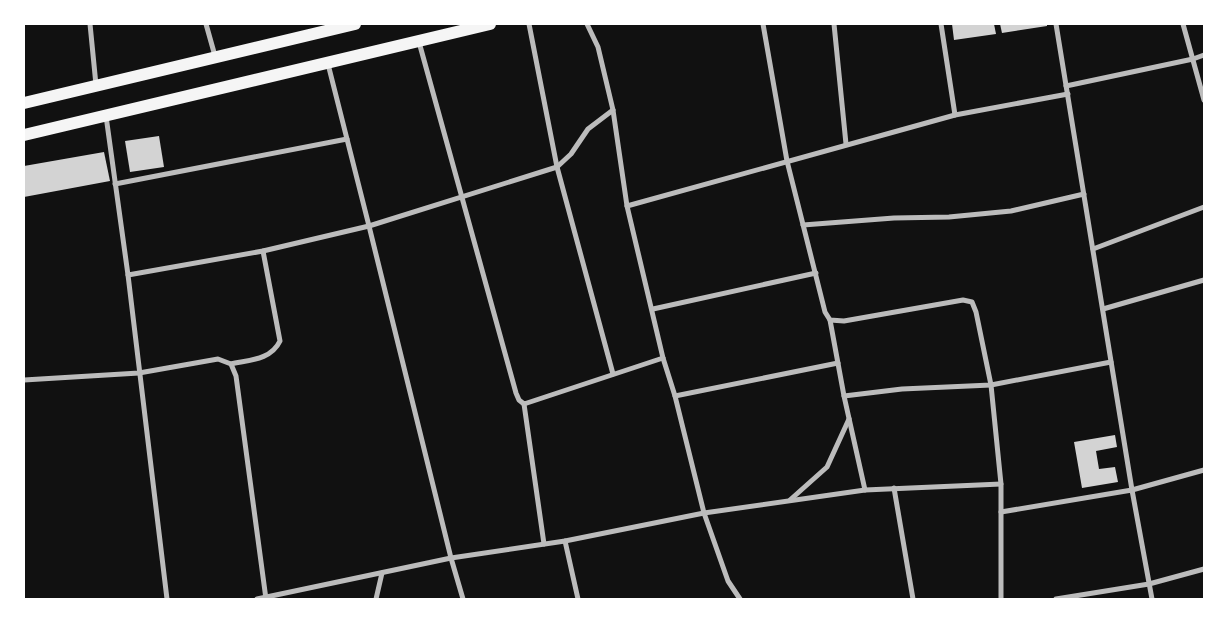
<svg xmlns="http://www.w3.org/2000/svg" width="1228" height="623" font-family="'Nunito Sans',sans-serif">
  <style>
    .building { fill: #d3d3d3 }
    .lines { fill: none; stroke-linecap: round; stroke-linejoin: round }
    .minor { stroke: #bcbcbc; stroke-width: 5 }
    .primary { stroke: #f5f5f5; stroke-width: 12 }
  </style>
  <rect width="100%" height="100%" fill="#111"/>
  <g class="building">
    <path d="M952,24H994L996,34L954,40Z"/>
    <path d="M1000,24H1047V26L1002,33Z"/>
    <path d="M159,136L164,167L130,172L125,141Z"/>
    <path d="M104,152L110,181L24,197V166Z"/>
    <path d="M1115,435L1117,447L1096,451L1099,469L1115,467L1118,482L1082,488L1074,442Z"/>
  </g>
  <g class="lines">
    <g class="minor">
      <path d="M90,24L96,85"/>
      <path d="M206,24L215,56"/>
      <path d="M529,24L557,167L613,374"/>
      <path d="M587,24L598,47L613,110L627,206L663,358L675,396L704,513L728,581L740,599"/>
      <path d="M763,24L787,161L825,312L830,320L844,321L963,300L972,302L976,312L991,385L1001,484V599"/>
      <path d="M834,24L846,144"/>
      <path d="M941,24L955,115"/>
      <path d="M1056,24L1132,490L1152,599"/>
      <path d="M1183,24L1204,100"/>
      <path d="M419,42L516,393L519,400L524,404L663,358"/>
      <path d="M328,64L369,226L451,558L463,599"/>
      <path d="M1066,86L1193,59L1204,55"/>
      <path d="M106,116L128,275L167,599"/>
      <path d="M115,184L347,139"/>
      <path d="M627,206L955,115L1068,94"/>
      <path d="M803,225L894,218L949,217L1011,211L1084,194"/>
      <path d="M1093,249L1204,207"/>
      <path d="M128,275L263,251L369,226L557,167L571,154L588,129L613,110"/>
      <path d="M653,309L816,273"/>
      <path d="M1103,309L1204,280"/>
      <path d="M830,320L844,396L865,490"/>
      <path d="M231,364C249,360 271,360 280,341L263,251"/>
      <path d="M24,380L139,373L218,359L231,364L236,376L266,599"/>
      <path d="M675,396L838,363"/>
      <path d="M844,396L902,389L991,385L1111,362"/>
      <path d="M524,404L544,544"/>
      <path d="M894,488L913,599"/>
      <path d="M790,500L827,467L849,419"/>
      <path d="M1001,512L1132,490L1204,470"/>
      <path d="M565,541L578,599"/>
      <path d="M257,599L451,558L565,541L704,513L865,490L1001,484"/>
      <path d="M376,599L382,573"/>
      <path d="M1056,599L1149,584L1204,569"/>
    </g>
    <g class="primary">
      <path d="M24,103L355,24"/>
      <path d="M24,135L490,24"/>
    </g>
  </g>
  <rect width="1228" height="623" fill="none" stroke="#ffffff" stroke-width="50"/>
</svg>
